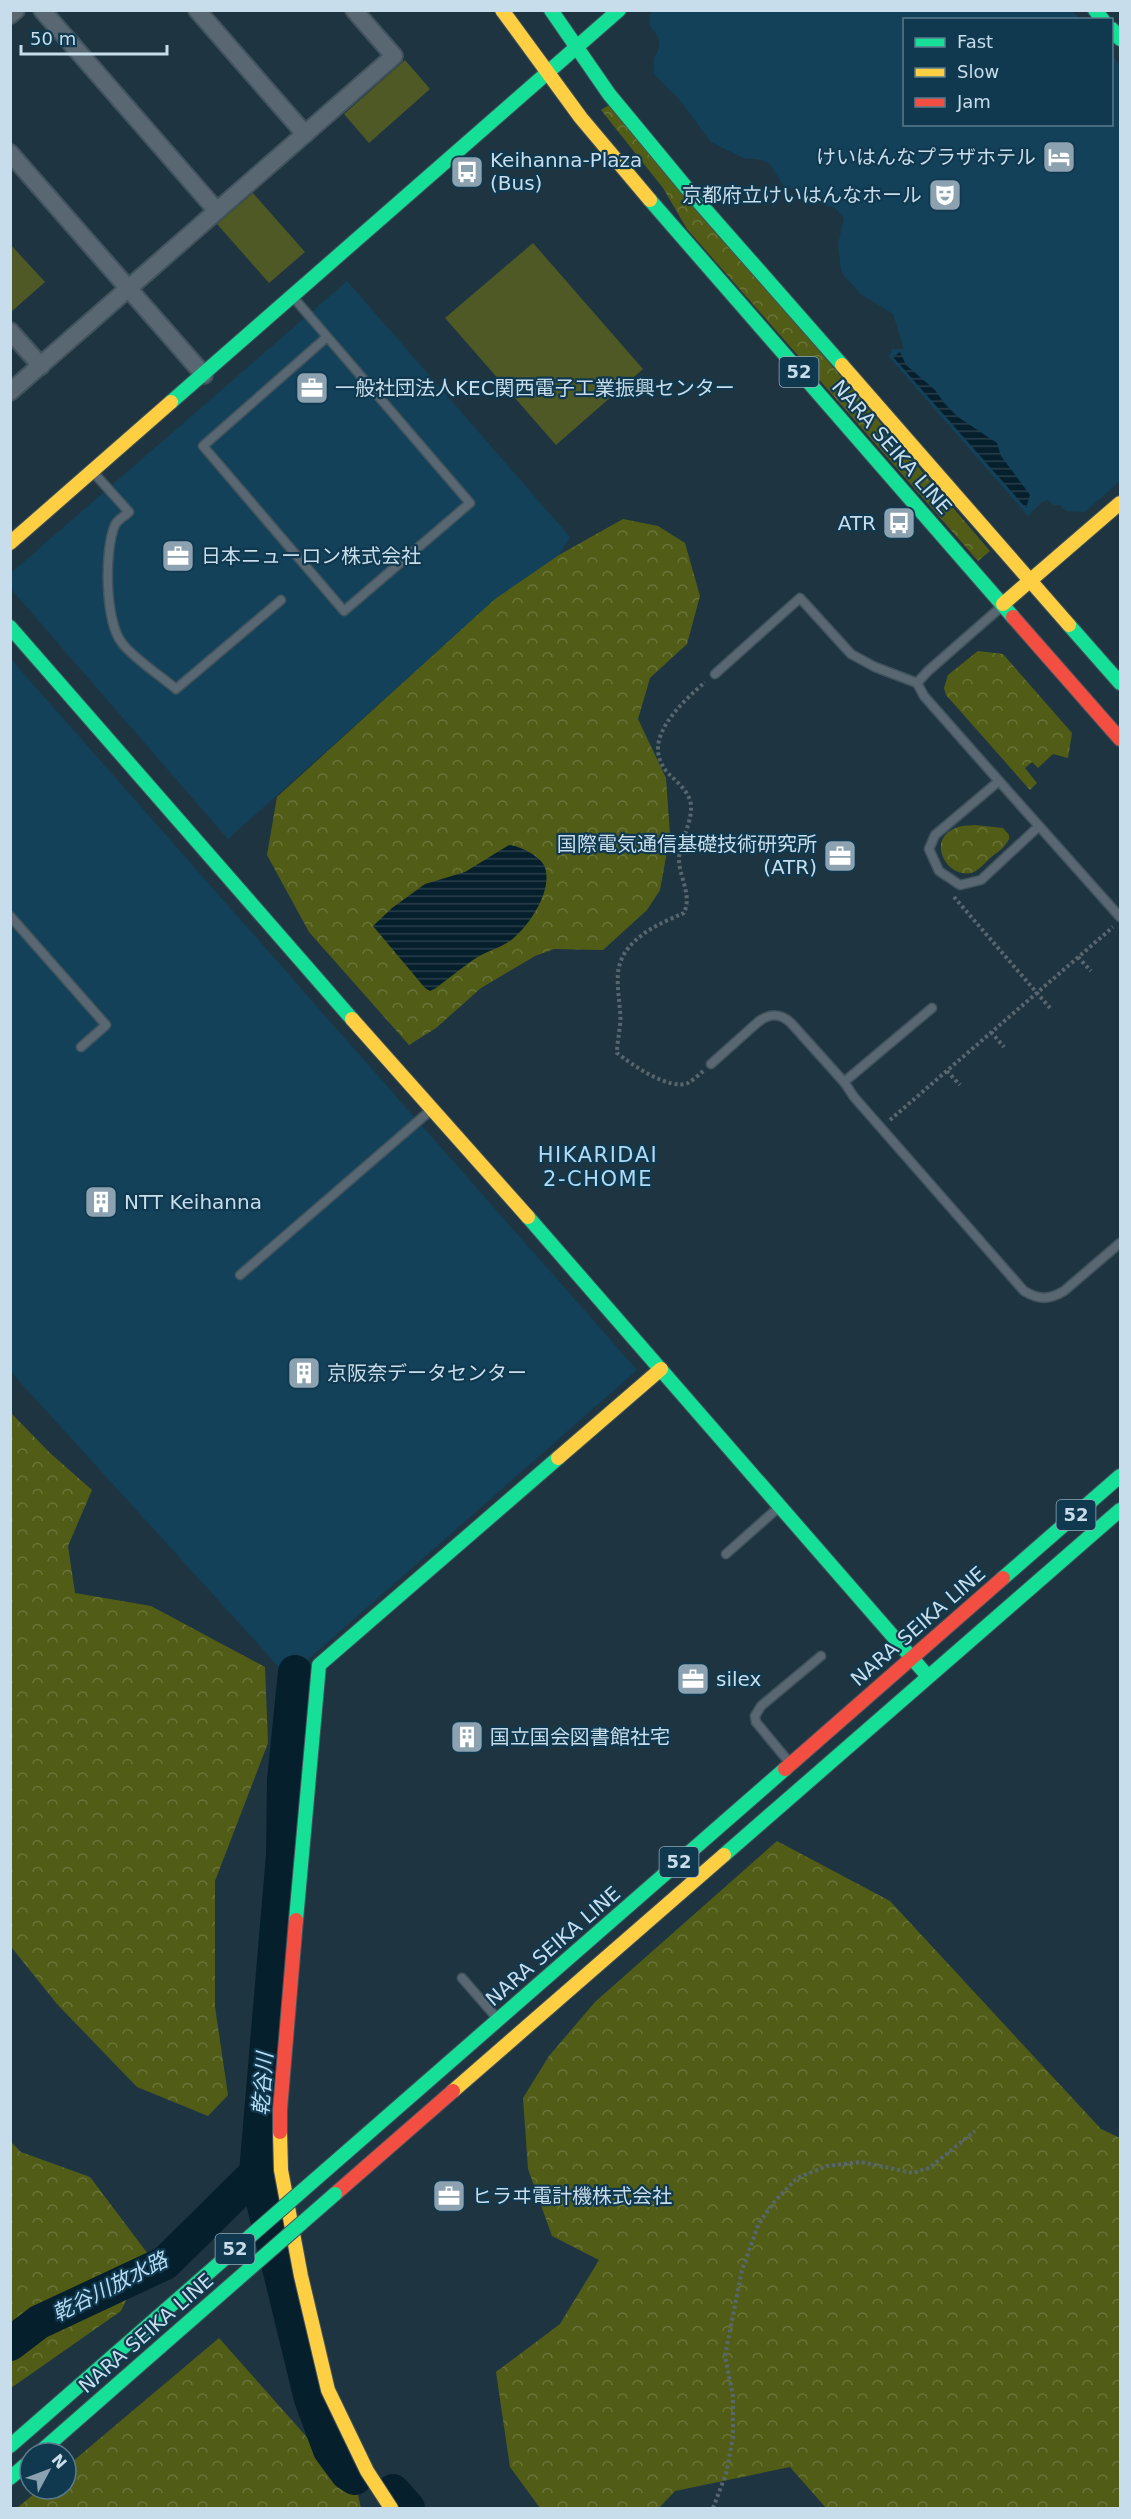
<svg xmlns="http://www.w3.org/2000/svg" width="1131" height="2519" font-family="'DejaVu Sans','Noto Sans JP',sans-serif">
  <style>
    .built { fill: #124159 }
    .grass { fill: #4e5925 }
    .forest { fill: url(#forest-crowns) }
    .water { fill: url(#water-rules) }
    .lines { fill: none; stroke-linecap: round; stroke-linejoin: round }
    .river { stroke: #061f2c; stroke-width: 34 }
    .lane-casing { stroke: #41535c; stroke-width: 11 }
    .street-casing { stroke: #41535c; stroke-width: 20 }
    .fast-casing { stroke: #41535c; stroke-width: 16 }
    .slow-casing { stroke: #41535c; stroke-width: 16 }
    .jam-casing { stroke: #41535c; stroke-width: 16 }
    .path { stroke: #58666e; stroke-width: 4; stroke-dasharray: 3 3; stroke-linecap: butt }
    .lane { stroke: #586771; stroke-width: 8 }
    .street { stroke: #586771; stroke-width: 16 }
    .fast { stroke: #16e098; stroke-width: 14 }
    .slow { stroke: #ffcf43; stroke-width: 14 }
    .jam { stroke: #f24e42; stroke-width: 14 }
    .fast-bridge-casing { stroke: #41535c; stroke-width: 16; stroke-linecap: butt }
    .fast-bridge { stroke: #16e098; stroke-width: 14 }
    .labels { text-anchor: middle; stroke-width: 4.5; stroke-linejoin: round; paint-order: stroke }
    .shield { fill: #10394f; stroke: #91acbc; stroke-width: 1.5 }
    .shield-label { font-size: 18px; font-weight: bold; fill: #c8ddeb }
    .poi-label { font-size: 20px; fill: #c8ddeb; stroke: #10394f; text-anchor: start }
    .street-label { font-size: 20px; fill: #c8ddeb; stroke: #10394f }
    .neighbourhood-label { font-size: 21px; letter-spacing: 1.5px; fill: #b0dbf7; stroke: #10394f }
    .water-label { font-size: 21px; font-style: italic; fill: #b6dcf4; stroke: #10394f }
  </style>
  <defs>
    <pattern id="forest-crowns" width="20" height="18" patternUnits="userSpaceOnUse" patternTransform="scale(1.5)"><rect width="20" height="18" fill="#515d17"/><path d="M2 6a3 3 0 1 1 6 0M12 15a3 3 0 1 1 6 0" fill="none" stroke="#697439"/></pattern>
    <pattern id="water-rules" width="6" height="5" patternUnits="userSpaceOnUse" patternTransform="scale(1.5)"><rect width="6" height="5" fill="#061f2c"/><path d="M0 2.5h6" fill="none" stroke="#293f4b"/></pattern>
  </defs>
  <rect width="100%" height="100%" fill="#1e3541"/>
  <g class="built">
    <path d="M654,10L1072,11L1080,19L904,20V124H1112V55L1120,66V481L1085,512L1066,511L1060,505H1054L1048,500L1042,502L1028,516L889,357L892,349H904L893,314L861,294L844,276L841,270L838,244L844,218L835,208L822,204L824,200L815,191L811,193L784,187L770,164L762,160L743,158L711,142L679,99L654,74V58L659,49V38L650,26L649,15Z"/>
    <path d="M347,281L570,537L559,555L495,600L228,839L11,589L12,572Z"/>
    <path d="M10,658L637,1370L288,1677L11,1372Z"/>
  </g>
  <g class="grass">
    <path d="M405,60L430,89L369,143L344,114Z"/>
    <path d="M253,193L305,252L269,283L217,224Z"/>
    <path d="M533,243L643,369L556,445L445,318Z"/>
    <path d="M10,244L45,282L11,312H10Z"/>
  </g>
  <g class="forest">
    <path d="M609,105L990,551L978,561L687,229L663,188L601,110Z"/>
    <path d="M623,519L658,526L685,543L700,596L687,644L650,678L638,719L666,778L670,835L660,890L647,910L603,950L554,949L535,956L481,988L436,1028L409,1045L309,932L267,855L277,797L495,599L559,555Z"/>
    <path d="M978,651L1003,654L1072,733L1068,758L1053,754L1038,768L1032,762L1025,768L1037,783L1030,790L946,695L944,688L948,675Z"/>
    <path d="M975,825L1003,828L1009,835V839C1005,848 996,853 989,859C984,864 978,871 971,873C946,878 926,839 956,828C961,825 969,826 975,825Z"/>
    <path d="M11,1413L50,1453L92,1490L68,1546L75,1593L151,1606L265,1667L268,1743L215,1881V2007L228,2095L208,2116L137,2087L57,2004L12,1948Z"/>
    <path d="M777,1841L890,1901L1101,2129L1120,2138V2508H826L790,2467L675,2491L659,2508H540L510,2467L496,2372L560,2324L599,2260L552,2236L528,2169L523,2098L549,2056L595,2002Z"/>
    <path d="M10,2141L21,2152L90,2177L148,2254L121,2311L11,2388Z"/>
    <path d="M219,2338L358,2495L361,2508H17L40,2489H66V2467Z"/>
  </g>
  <g class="water">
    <path d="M900,352L906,365L935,390L945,404L958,417L997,443L1001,456L1030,495L1026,508L893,357Z"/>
    <path d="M509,845C520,846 538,855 544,865C555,889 528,928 510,941C498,949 484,952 473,960C460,969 448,979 436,988L430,991L425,988L373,926L392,908L425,884L465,872Z"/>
  </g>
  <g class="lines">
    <g class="river">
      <path d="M295,1672L284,1780L283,1855L256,2173L311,2399L330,2450L347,2473L355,2478"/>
      <path d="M10,2344L39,2322L165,2263L256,2173"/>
      <path d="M393,2491L408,2508"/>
    </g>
    <defs>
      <g id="lane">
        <path d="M293,297L470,503L344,611L203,446L327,337"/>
        <path d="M93,472L129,512C125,516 117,520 115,525C104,550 105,622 122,643C133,658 161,676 176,689L281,600"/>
        <path d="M1001,607L928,671L917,683L924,696L999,781L935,835L929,849L939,871L960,885L981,880L1039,826"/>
        <path d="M715,674L800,598L851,654L875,667L917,683"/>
        <path d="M999,781L1120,917"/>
        <path d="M10,916L106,1025L81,1047"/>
        <path d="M932,1008L844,1082L854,1097L1024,1291C1039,1300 1049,1300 1064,1291L1120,1243"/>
        <path d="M711,1064L758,1022C770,1013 780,1013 791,1023L844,1082"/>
        <path d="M240,1275L431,1110"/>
        <path d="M726,1554L778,1508"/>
        <path d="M789,1762L756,1722L755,1716L761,1706L821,1656"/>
        <path d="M462,1978L496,2017"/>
      </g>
      <g id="street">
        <path d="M42,10L217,211"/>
        <path d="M197,10L305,134"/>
        <path d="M10,15L16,10"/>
        <path d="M10,153L204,375"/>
        <path d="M10,331L41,366"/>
        <path d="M10,392L394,56L354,10"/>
      </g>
      <g id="fast">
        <path d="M551,10L609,94L690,192L842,365"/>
        <path d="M1095,10L1103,20"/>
        <path d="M1112,29L1120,39"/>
        <path d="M650,200L1013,617"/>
        <path d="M171,402L619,10"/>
        <path d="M1069,625L1120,683"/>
        <path d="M10,627L352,1019"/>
        <path d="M528,1217L925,1673"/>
        <path d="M1003,1578L1120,1476"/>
        <path d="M724,1855L1120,1510"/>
        <path d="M296,1920L319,1665L558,1458"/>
        <path d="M326,2170L785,1769"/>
        <path d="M10,2446L144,2329"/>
        <path d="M39,2453L160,2347"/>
        <path d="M10,2478L30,2461"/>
      </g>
      <g id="slow">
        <path d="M502,10L581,118L650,200"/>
        <path d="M842,365L1069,625"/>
        <path d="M10,543L171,402"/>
        <path d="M1003,604L1120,503"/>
        <path d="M352,1019L528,1217"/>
        <path d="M558,1458L661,1369"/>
        <path d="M453,2091L724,1855"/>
        <path d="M280,2132L281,2170L301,2276L328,2390L367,2471L391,2508"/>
      </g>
      <g id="jam">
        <path d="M1013,617L1120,739"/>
        <path d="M785,1769L1003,1578"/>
        <path d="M280,2132V2110L296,1920"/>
        <path d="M335,2194L453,2091"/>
      </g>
    </defs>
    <use href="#lane" class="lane-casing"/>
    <use href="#street" class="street-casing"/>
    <use href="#fast" class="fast-casing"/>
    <use href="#slow" class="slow-casing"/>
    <use href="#jam" class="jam-casing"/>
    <g class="path">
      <path d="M954,897L1050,1008"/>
      <path d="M1078,957L1091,971"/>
      <path d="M991,1032L1004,1047"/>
      <path d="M703,1071C699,1075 693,1080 688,1083C669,1091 631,1064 617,1053C617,1039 622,1024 620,1011C619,998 617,986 618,973C621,940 658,924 684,913C692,895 680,879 679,860C679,842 692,824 691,806C690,792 677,782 668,773C638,740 683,702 705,682"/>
      <path d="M947,1071L960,1085"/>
      <path d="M890,1120L1113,927"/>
      <path d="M713,2508L726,2474L733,2438V2396L725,2356L742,2270L759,2223L775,2201L797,2178L827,2166L861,2162L913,2173L929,2168L975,2131"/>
    </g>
    <use href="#lane" class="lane"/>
    <use href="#street" class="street"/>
    <use href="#fast" class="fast"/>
    <use href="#slow" class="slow"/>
    <use href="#jam" class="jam"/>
    <defs>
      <g id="fast-bridge">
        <path d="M144,2329L326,2170"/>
        <path d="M160,2347L335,2194"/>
      </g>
    </defs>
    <use href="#fast-bridge" class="fast-bridge-casing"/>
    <use href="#fast-bridge" class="fast-bridge"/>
  </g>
  <defs>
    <symbol id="hotel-square" viewBox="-11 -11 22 22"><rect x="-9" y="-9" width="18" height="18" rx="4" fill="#8ca2b0" stroke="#10394f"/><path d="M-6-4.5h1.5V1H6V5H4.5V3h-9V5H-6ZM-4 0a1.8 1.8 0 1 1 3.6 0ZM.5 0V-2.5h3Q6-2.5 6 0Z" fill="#fff"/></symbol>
    <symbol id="bus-square" viewBox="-11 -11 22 22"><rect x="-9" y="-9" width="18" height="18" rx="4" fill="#8ca2b0" stroke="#10394f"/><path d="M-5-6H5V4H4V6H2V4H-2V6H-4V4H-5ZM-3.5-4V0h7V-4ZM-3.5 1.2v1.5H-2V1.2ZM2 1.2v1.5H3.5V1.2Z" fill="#fff"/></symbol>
    <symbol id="theatre-square" viewBox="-11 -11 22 22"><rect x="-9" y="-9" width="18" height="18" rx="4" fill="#8ca2b0" stroke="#10394f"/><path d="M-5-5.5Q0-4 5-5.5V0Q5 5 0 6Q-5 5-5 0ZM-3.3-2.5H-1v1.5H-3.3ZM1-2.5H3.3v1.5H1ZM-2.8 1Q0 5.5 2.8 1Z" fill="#fff"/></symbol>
    <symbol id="office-square" viewBox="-11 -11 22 22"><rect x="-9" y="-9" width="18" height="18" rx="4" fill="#8ca2b0" stroke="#10394f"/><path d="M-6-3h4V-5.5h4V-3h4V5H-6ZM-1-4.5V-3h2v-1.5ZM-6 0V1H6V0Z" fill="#fff"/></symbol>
    <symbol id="building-square" viewBox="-11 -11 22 22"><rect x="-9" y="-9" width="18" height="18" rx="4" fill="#8ca2b0" stroke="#10394f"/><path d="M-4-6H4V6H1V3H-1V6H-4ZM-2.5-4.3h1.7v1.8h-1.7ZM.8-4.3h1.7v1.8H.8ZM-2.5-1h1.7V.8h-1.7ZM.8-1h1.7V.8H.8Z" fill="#fff"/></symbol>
  </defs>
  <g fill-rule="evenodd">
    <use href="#hotel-square" x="1040" y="138" width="38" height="38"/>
    <use href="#bus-square" x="448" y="153" width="38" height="38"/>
    <use href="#theatre-square" x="926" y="176" width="38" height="38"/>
    <use href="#office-square" x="293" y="369" width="38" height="38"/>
    <use href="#bus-square" x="880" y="504" width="38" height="38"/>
    <use href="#office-square" x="159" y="537" width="38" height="38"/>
    <use href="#office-square" x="821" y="837" width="38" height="38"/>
    <use href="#building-square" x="82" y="1183" width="38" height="38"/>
    <use href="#building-square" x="285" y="1354" width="38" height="38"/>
    <use href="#office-square" x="674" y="1660" width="38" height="38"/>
    <use href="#building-square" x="448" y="1718" width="38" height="38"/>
    <use href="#office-square" x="430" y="2177" width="38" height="38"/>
  </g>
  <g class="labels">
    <g class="shield">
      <rect x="779.5" y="357" width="39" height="30" rx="4.5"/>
      <rect x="1056.5" y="1500" width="39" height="30" rx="4.5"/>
      <rect x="659.5" y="1847" width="39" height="30" rx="4.5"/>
      <rect x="215.5" y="2234" width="39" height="30" rx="4.5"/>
    </g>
    <g class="shield-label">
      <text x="799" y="378">52</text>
      <text x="1076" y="1521">52</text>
      <text x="679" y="1868">52</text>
      <text x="235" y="2255">52</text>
    </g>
    <g class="poi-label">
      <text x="1036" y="164" text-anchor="end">けいはんなプラザホテル</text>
      <text x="490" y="167">Keihanna-Plaza<tspan x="490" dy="23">(Bus)</tspan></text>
      <text x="922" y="202" text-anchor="end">京都府立けいはんなホール</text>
      <text x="335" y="395">一般社団法人KEC関西電子工業振興センター</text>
      <text x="876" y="530" text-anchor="end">ATR</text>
      <text x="201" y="563">日本ニューロン株式会社</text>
      <text x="817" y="851" text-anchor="end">国際電気通信基礎技術研究所<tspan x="817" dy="23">(ATR)</tspan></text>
      <text x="124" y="1209">NTT Keihanna</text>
      <text x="327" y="1380">京阪奈データセンター</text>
      <text x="716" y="1686">silex</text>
      <text x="490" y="1744">国立国会図書館社宅</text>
      <text x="472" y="2203">ヒラヰ電計機株式会社</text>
    </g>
    <g class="street-label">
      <text transform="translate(892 447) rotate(49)" y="7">NARA SEIKA LINE</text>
      <text transform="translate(918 1626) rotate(-41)" y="7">NARA SEIKA LINE</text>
      <text transform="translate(553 1946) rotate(-41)" y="7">NARA SEIKA LINE</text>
      <text transform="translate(146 2333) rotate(-41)" y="7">NARA SEIKA LINE</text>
    </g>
    <g class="neighbourhood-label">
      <text x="598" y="1162">HIKARIDAI<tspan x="598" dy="24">2-CHOME</tspan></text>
    </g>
    <g class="water-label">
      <text transform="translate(263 2084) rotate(-86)" y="7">乾谷川</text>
      <text transform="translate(110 2287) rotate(-27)" y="7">乾谷川放水路</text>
    </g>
  </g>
  <rect width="1131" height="2519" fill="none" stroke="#c8ddeb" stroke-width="24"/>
  <rect x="903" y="18" width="210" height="108" fill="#10394f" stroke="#5a7b8d" stroke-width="1.5"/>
  <rect x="915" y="38" width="30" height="9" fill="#16e098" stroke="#5a7b8d" stroke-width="1.5"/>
  <text x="957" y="48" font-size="18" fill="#c8ddeb">Fast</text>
  <rect x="915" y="68" width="30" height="9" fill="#ffcf43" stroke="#5a7b8d" stroke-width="1.5"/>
  <text x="957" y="78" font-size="18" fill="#c8ddeb">Slow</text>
  <rect x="915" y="98" width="30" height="9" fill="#f24e42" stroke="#5a7b8d" stroke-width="1.5"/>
  <text x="957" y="108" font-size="18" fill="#c8ddeb">Jam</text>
  <g transform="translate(48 2471) rotate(49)"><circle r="28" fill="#10394f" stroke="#5a7b8d" stroke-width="1.5"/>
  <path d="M0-4.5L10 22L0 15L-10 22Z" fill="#8ca2b0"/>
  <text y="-9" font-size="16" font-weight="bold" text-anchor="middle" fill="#c8ddeb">N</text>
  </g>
  <path d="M21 45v9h146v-9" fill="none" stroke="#c8ddeb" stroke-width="3"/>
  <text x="30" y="45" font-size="18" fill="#c8ddeb" stroke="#10394f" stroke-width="4.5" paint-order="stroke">50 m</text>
</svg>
